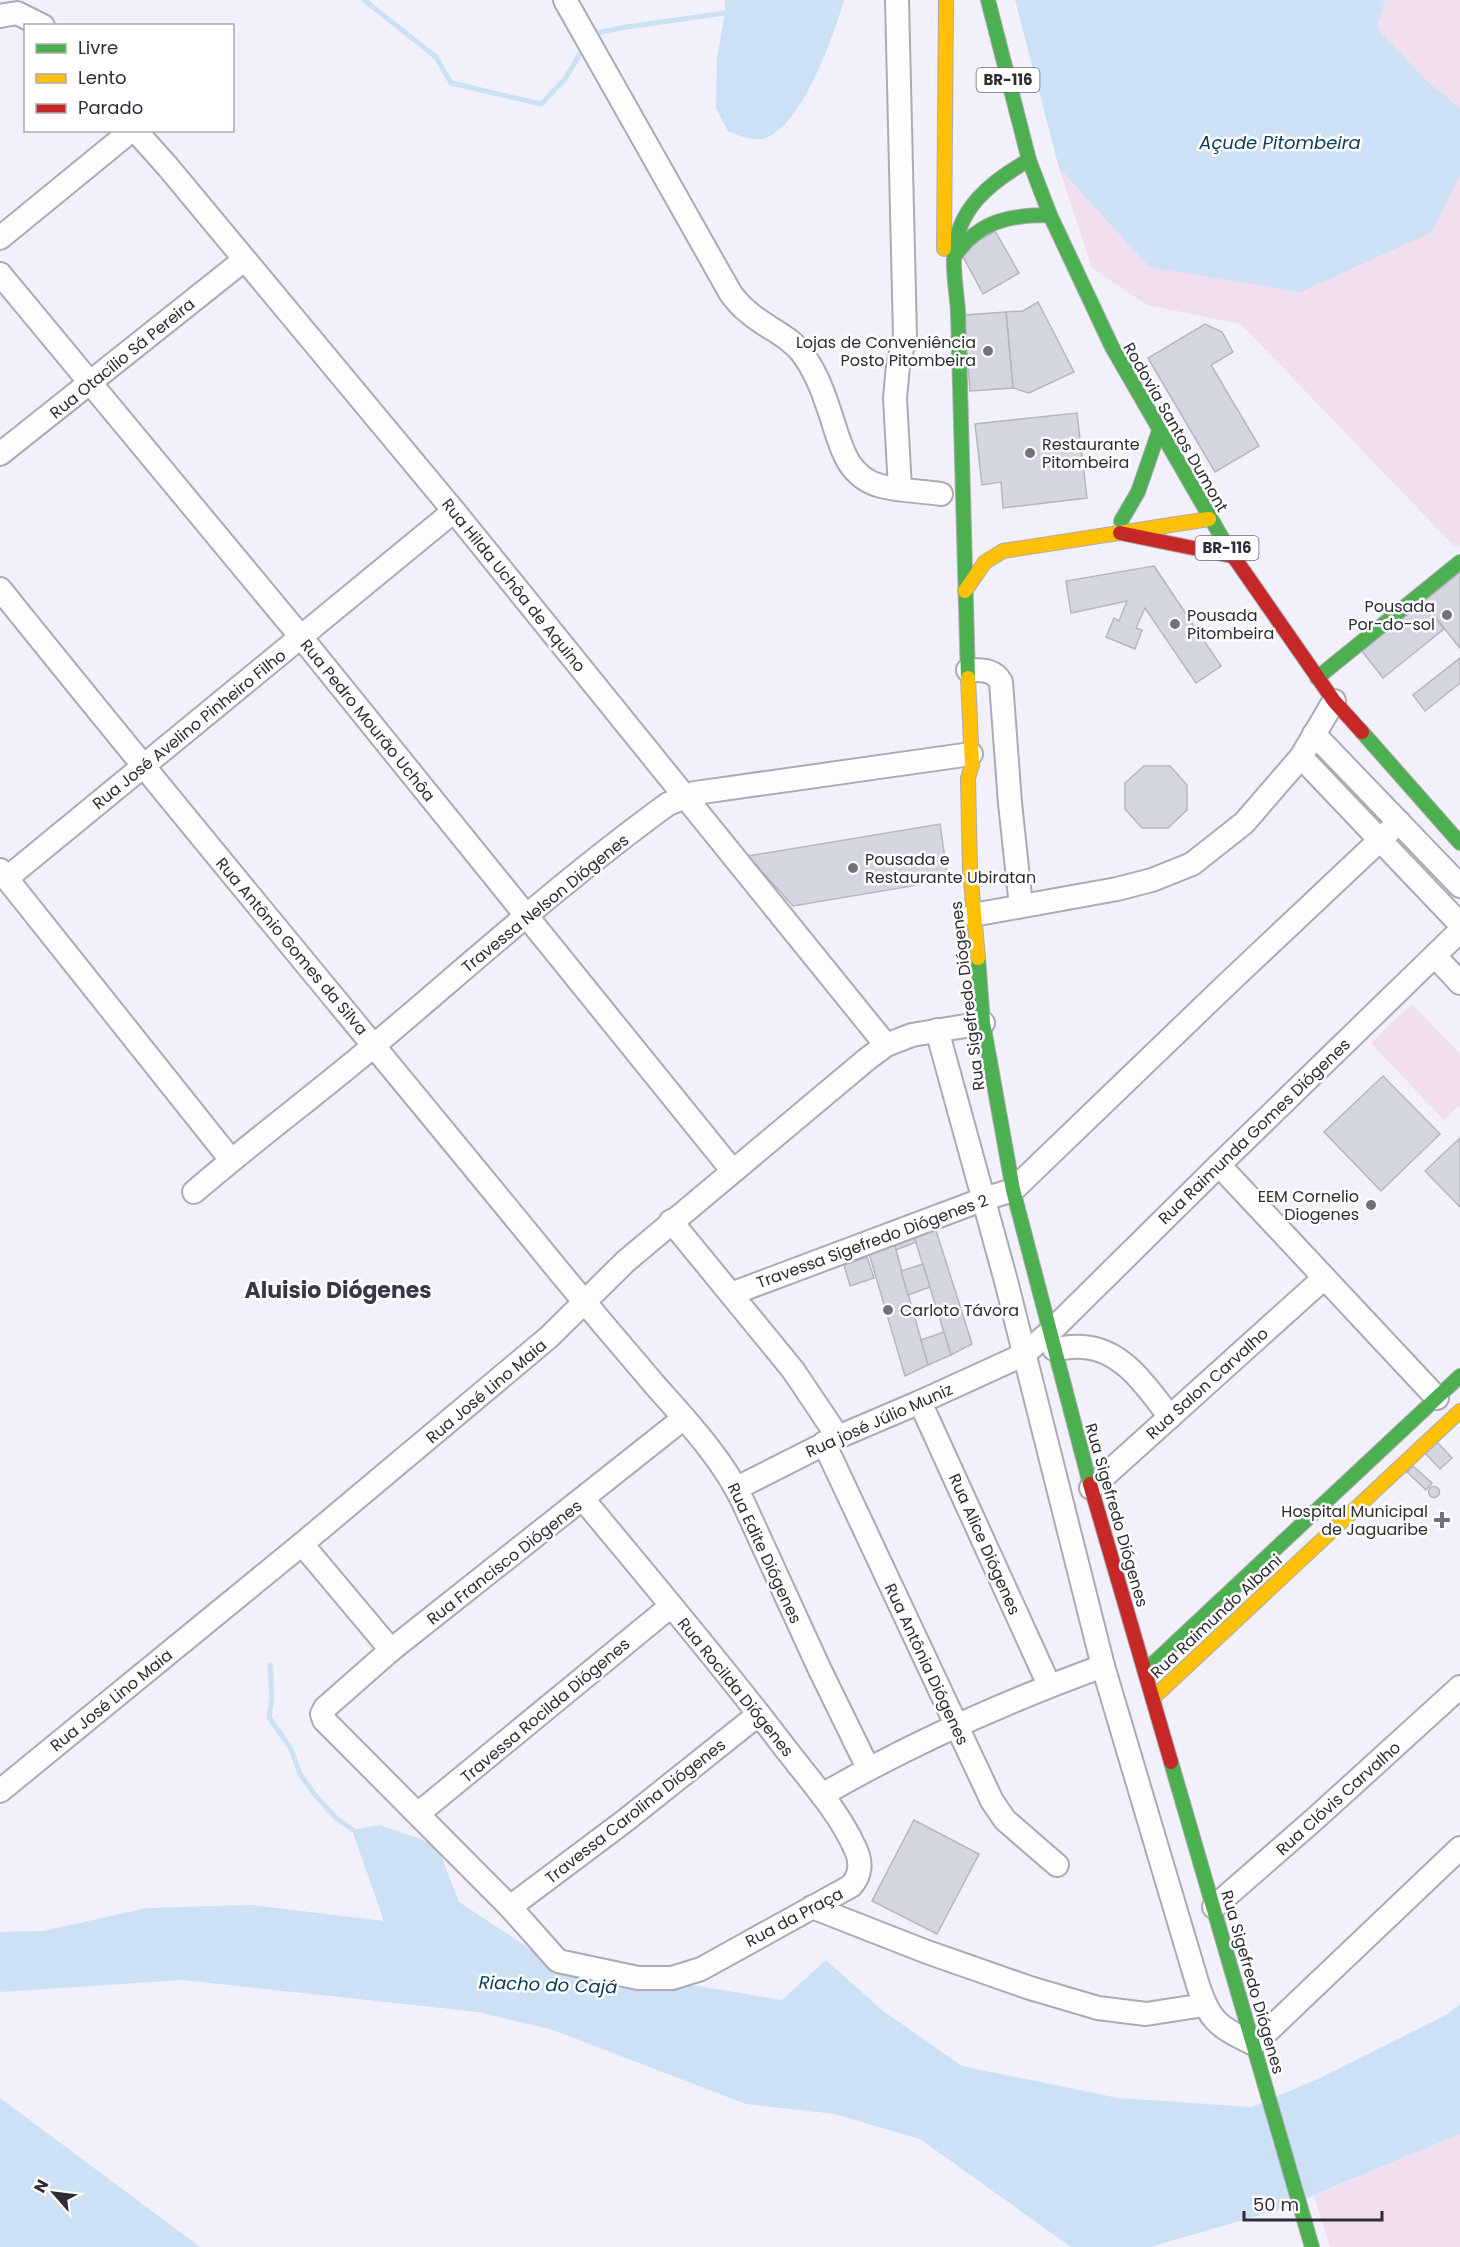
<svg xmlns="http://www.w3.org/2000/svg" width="1460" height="2247" font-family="Poppins,sans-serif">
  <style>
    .green { fill: #f1deef }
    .water { fill: #cce0f6 }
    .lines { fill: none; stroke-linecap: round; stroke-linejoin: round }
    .stream { stroke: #cce0f6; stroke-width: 5 }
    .building { fill: #d3d5e0; stroke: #b6b6be; stroke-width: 1.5 }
    .street-casing { stroke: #acaab2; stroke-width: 26 }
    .fast-casing { stroke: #acaab2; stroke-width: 16 }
    .slow-casing { stroke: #acaab2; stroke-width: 16 }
    .jam-casing { stroke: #acaab2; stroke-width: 16 }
    .street { stroke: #fdfdfe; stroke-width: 22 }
    .fast { stroke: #4caf50; stroke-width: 14 }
    .slow { stroke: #ffc107; stroke-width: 14 }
    .jam { stroke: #c62828; stroke-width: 14 }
    .poi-dot { fill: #73717a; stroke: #fff; stroke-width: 2 }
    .labels { text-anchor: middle; stroke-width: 5; stroke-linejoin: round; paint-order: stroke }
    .shield { fill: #fff; stroke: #6d6c72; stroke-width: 1.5 }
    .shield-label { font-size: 15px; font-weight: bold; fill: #2e2d35 }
    .poi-label { font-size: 16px; fill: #2e2d35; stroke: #fff; text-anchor: end }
    .street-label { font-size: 16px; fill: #2e2d35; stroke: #fff }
    .water-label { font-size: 18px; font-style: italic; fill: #0b3c60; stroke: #fff }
    .district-label { font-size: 22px; font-weight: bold; fill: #393646; stroke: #fff }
  </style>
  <rect width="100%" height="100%" fill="#f2f0fa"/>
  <g class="green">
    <path d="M1385,0H1460V108L1427,81L1377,28Z"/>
    <path d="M1059,168L1149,267L1432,232L1460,175V544L1456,548L1241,324L1147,305L1092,268Z"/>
    <path d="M1412,1004L1460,1054V1105L1444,1120L1371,1043Z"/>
    <path d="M1460,2134V2247H1330L1314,2196Z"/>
  </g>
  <g class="water">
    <path d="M725,0H844C834,35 803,122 768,137C755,143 740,136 728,131L716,108L717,58L725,13Z"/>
    <path d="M1015,0H1385L1377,28L1427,81L1460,108V175L1432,232L1300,292L1149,267L1059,168Z"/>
    <path d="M380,1825L437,1845L459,1902L548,1961L782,2000L826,1960L883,2011L962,2066L1118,2098L1252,2107L1320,2078L1446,2015L1460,2004V2134L1281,2209L1150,2247H1071L920,2139L835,2114L746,2104L553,2030L478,2012L182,1980L0,1992V1932L43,1931L147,1908L251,1905L384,1921L352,1830Z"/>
    <path d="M0,2098L200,2247H0Z"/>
  </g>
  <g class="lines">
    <g class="stream">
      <path d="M364,0L436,57L451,83L541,104L565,79L584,47"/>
      <path d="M592,34L626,27L725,13L731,10"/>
      <path d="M270,1665L272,1698L269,1717L291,1749L300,1774L315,1795L337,1819L356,1832"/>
    </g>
  </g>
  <g class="building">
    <path d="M995,231L1019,273L983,294L960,251Z"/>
    <path d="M1038,302L1074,372L1029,393L1013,388L1006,312L1023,311Z"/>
    <path d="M1006,312L1013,388L970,391L964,315Z"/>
    <path d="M1205,324L1222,332L1233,352L1211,365L1259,446L1215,472L1148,358Z"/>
    <path d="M1077,413L1087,498L1003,508L1001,482L982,485L975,424Z"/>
    <path d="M1154,566L1221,666L1196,683L1145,608L1136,628L1142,630L1135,649L1106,637L1114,618L1119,621L1127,601L1071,613L1066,581Z"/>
    <path d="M1460,572V648L1423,602Z"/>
    <path d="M1423,602L1444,629L1383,678L1362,651Z"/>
    <path d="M1460,658V683L1425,711L1413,695Z"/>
    <path d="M1144,766H1170L1187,785V810L1168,828H1142L1125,809V783Z"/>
    <path d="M940,824L948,880L793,906L748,856Z"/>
    <path d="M1383,1076L1440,1134L1381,1191L1324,1132Z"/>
    <path d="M1460,1138V1207L1425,1171Z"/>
    <path d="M933,1221L972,1344L951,1355L912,1230Z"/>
    <path d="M912,1230L916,1242L896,1250L893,1239Z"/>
    <path d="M893,1239L928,1365L905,1376L868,1250Z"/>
    <path d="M867,1257L874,1278L850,1286L844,1265Z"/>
    <path d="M923,1264L930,1287L908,1295L901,1271Z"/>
    <path d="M944,1332L951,1355L928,1365L921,1340Z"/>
    <path d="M1437,1442L1452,1458L1440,1469L1425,1453Z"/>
    <path d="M1413,1466L1432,1483L1426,1490L1407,1472Z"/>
    <circle cx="1434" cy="1492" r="5.5"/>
    <path d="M914,1820L979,1854L937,1934L872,1901Z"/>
  </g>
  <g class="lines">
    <defs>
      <g id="street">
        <path d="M565,0L731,294C736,300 741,307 747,311C764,327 787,334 802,353C814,369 822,388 828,407C840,439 843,476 881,486C900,491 922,491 941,494"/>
        <path d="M897,0L905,336L898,366L895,398L900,489"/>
        <path d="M0,16L17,13L43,26"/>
        <path d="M135,130L168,167L454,511L886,1045"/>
        <path d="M0,238L132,130"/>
        <path d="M0,274L301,637L732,1170"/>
        <path d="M0,454L244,260"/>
        <path d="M0,589C178,811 360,1028 540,1248C577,1294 616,1339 654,1384C686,1420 722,1458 743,1502L820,1670L868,1768"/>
        <path d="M968,670C981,670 994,669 1001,682L1010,803L1021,906"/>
        <path d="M1314,734L1460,886"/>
        <path d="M1301,757L1460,924"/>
        <path d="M0,870L231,1160"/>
        <path d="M7,878L454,511"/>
        <path d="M973,915L1117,889L1152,880L1192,864L1244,823L1301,757L1334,701"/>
        <path d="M1435,956L1460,983"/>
        <path d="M937,1030L1006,1281L1103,1666L1197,1982C1209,2021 1218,2027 1254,2044L1460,1848"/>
        <path d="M1219,1165L1437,1398"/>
        <path d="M194,1192C253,1141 317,1094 377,1043C473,962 566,878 668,804L695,793L971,754"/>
        <path d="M671,1221L793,1370L838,1437"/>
        <path d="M731,1294L984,1199L1013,1190L1224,987L1399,822"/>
        <path d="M1054,1349C1064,1348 1074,1346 1083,1347C1123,1349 1148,1389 1170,1417"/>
        <path d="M920,1402L1049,1685"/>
        <path d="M824,1443L992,1801L1005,1820L1057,1865"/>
        <path d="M737,1488L838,1437L920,1402L1023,1355L1050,1332L1219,1165L1460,931"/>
        <path d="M1091,1488L1324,1278"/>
        <path d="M583,1499C650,1580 718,1660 782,1744C807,1777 838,1810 855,1848C862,1862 861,1875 851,1886L701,1969L672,1978H638L558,1961L510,1907L324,1720L322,1714L325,1708L391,1650L684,1418"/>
        <path d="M302,1544L391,1650"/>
        <path d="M0,1791L302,1544L549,1337L626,1261L866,1060L886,1045L912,1035L983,1023"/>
        <path d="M822,1795C910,1744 1007,1701 1103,1666"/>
        <path d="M419,1813L671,1606"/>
        <path d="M510,1907L626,1820L759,1714"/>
        <path d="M812,1907L927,1952L1030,1988L1098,2008L1146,2014L1204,2005"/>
        <path d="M1214,1907L1317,1817L1460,1687"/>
      </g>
      <g id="fast">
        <path d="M988,0L1029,160L1050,215L1112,347L1229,550"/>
        <path d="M954,257C978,221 1009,215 1050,215"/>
        <path d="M1121,521L1138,492L1159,431"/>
        <path d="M968,678L958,312C957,294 953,275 954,257C956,209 990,182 1029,160"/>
        <path d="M1317,678L1460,562"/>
        <path d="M1362,732L1460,843"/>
        <path d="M978,958L983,1023L1013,1190L1090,1484"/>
        <path d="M1145,1671L1460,1376"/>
        <path d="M1171,1762L1312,2247"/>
      </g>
      <g id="slow">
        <path d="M944,249L946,0"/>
        <path d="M965,591L985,562L1003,551L1209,519"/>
        <path d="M968,678L972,765L968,778L970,870L978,958"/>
        <path d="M1153,1698L1460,1411"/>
      </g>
      <g id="jam">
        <path d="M1120,533L1232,556"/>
        <path d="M1229,550L1334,701L1362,732"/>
        <path d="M1090,1484L1171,1762"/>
      </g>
    </defs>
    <use href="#street" class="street-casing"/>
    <use href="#fast" class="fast-casing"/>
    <use href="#slow" class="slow-casing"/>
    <use href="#jam" class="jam-casing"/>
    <use href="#street" class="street"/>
    <use href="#fast" class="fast"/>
    <use href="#slow" class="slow"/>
    <use href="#jam" class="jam"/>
  </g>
  <g class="poi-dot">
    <circle cx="988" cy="351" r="6"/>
    <circle cx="1030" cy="453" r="6"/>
    <circle cx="1447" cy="615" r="6"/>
    <circle cx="1175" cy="624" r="6"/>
    <circle cx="853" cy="868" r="6"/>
    <circle cx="1371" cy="1205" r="6"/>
    <circle cx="888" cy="1310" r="6"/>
    <path d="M1439 1511h6v6h6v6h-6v6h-6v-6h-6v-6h6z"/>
  </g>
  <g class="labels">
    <g class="shield">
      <rect x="976.5" y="68" width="63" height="24" rx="4.5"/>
      <rect x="1195.5" y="536" width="63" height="24" rx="4.5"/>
    </g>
    <g class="shield-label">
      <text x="1008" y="85">BR-116</text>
      <text x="1227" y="553">BR-116</text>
    </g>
    <g class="poi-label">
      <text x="976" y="348">Lojas de Conveniência<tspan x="976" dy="18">Posto Pitombeira</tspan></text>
      <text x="1042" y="450" text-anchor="start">Restaurante<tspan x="1042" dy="18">Pitombeira</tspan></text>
      <text x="1435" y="612">Pousada<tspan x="1435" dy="18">Por-do-sol</tspan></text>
      <text x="1187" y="621" text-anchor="start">Pousada<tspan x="1187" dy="18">Pitombeira</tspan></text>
      <text x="865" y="865" text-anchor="start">Pousada e<tspan x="865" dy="18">Restaurante Ubiratan</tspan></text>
      <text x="1359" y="1202">EEM Cornelio<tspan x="1359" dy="18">Diogenes</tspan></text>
      <text x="900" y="1316" text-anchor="start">Carloto Távora</text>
      <text x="1428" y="1517">Hospital Municipal<tspan x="1428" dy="18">de Jaguaribe</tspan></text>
    </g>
    <g class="street-label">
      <text transform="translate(122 358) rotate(-39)" y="6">Rua Otacílio Sá Pereira</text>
      <text transform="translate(1176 427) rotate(60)" y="6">Rodovia Santos Dumont</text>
      <text transform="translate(514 585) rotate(51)" y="6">Rua Hilda Uchôa de Aquino</text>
      <text transform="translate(368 720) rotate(51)" y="6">Rua Pedro Mourão Uchôa</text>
      <text transform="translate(189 729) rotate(-39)" y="6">Rua José Avelino Pinheiro Filho</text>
      <text transform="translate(545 903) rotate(-39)" y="6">Travessa Nelson Diógenes</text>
      <text transform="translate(292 946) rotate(50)" y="6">Rua Antônio Gomes da Silva</text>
      <text transform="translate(967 996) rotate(-97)" y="6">Rua Sigefredo Diógenes</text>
      <text transform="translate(1254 1131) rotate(-44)" y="6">Rua Raimunda Gomes Diógenes</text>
      <text transform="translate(872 1241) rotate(-20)" y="6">Travessa Sigefredo Diógenes 2</text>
      <text transform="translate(1207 1383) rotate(-42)" y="6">Rua Salon Carvalho</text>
      <text transform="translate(486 1391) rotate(-40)" y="6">Rua José Lino Maia</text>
      <text transform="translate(879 1420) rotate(-24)" y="6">Rua josé Júlio Muniz</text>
      <text transform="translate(1117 1515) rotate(74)" y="6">Rua Sigefredo Diógenes</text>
      <text transform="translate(985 1544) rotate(66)" y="6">Rua Alice Diógenes</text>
      <text transform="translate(765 1553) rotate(65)" y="6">Rua Edite Diógenes</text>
      <text transform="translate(504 1562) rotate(-38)" y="6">Rua Francisco Diógenes</text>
      <text transform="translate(1216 1616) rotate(-43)" y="6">Rua Raimundo Albani</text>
      <text transform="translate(927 1664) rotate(65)" y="6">Rua Antônia Diógenes</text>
      <text transform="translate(736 1687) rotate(51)" y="6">Rua Rocilda Diógenes</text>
      <text transform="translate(111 1700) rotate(-39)" y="6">Rua José Lino Maia</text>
      <text transform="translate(545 1710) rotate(-40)" y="6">Travessa Rocilda Diógenes</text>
      <text transform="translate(1338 1798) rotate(-42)" y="6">Rua Clóvis Carvalho</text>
      <text transform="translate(635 1811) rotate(-38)" y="6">Travessa Carolina Diógenes</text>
      <text transform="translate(794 1917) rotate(-28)" y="6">Rua da Praça</text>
      <text transform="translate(1253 1982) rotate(74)" y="6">Rua Sigefredo Diógenes</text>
    </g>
    <g class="water-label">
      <text x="1280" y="149">Açude Pitombeira</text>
      <text transform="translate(548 1985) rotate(2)" y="6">Riacho do Cajá</text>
    </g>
    <g class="district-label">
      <text x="338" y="1298">Aluisio Diógenes</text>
    </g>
  </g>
  <rect x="24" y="24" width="210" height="108" fill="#ffffff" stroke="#ababae" stroke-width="1.5"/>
  <rect x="36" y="44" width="30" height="9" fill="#4caf50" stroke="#ababae" stroke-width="1.5"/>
  <text x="78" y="54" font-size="18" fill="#2e2d35">Livre</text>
  <rect x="36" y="74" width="30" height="9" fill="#ffc107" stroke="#ababae" stroke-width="1.5"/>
  <text x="78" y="84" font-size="18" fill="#2e2d35">Lento</text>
  <rect x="36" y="104" width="30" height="9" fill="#c62828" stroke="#ababae" stroke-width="1.5"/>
  <text x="78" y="114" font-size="18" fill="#2e2d35">Parado</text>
  <g transform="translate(54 2193) rotate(298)" stroke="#ffffff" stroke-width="4.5" paint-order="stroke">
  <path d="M0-4.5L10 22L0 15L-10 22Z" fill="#2e2d35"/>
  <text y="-9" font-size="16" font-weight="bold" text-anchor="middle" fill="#2e2d35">N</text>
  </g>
  <path d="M1244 2211v9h138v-9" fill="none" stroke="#2e2d35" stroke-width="3"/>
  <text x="1253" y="2211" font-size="18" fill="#2e2d35" stroke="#ffffff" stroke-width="4.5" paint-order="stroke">50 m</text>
</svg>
